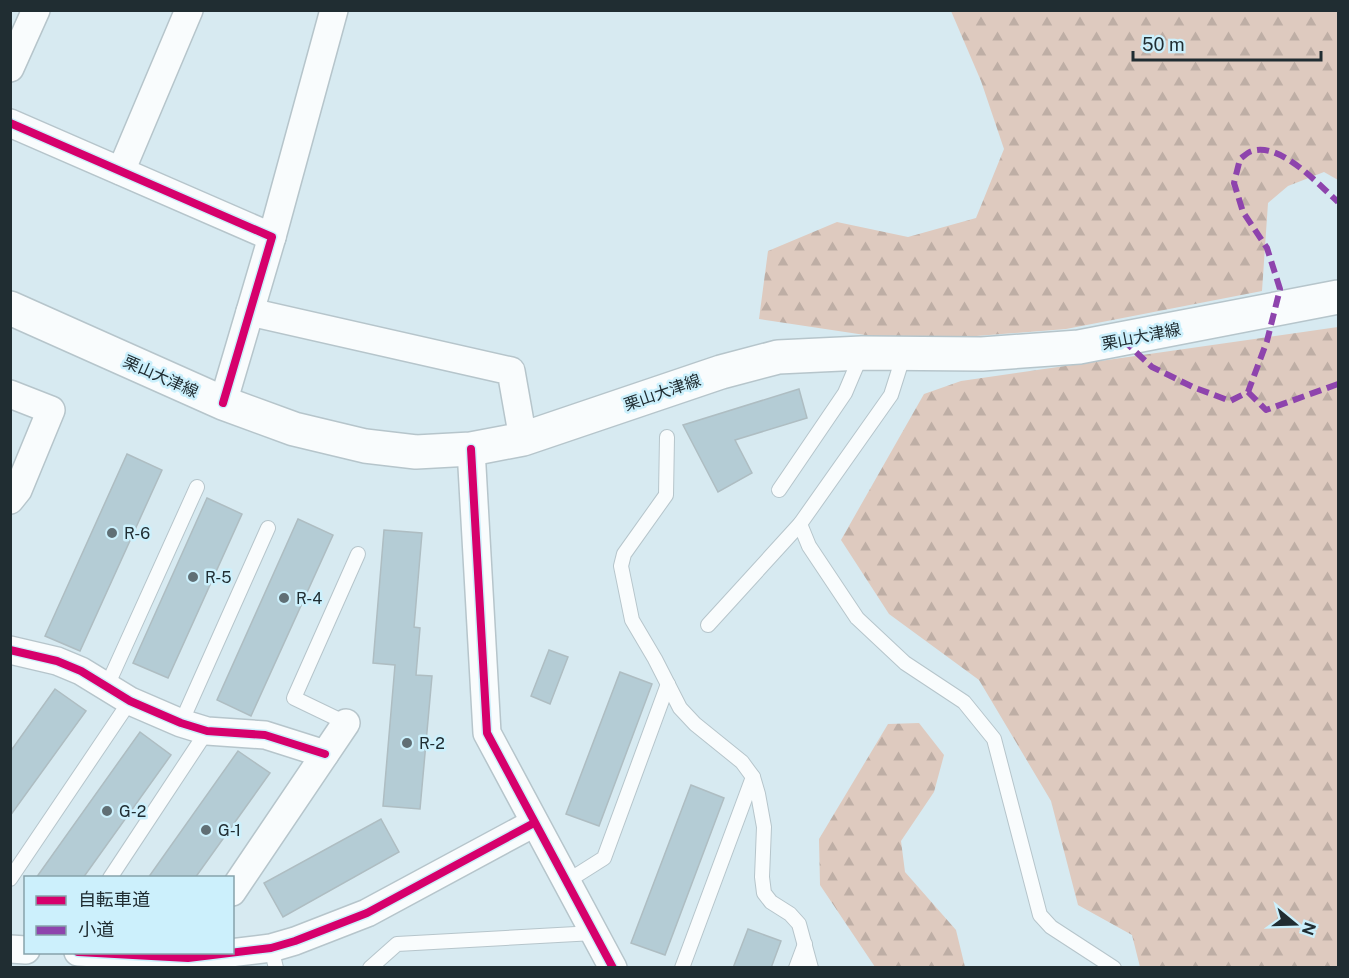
<svg xmlns="http://www.w3.org/2000/svg" width="1349" height="978" font-family="'Public Sans','Noto Sans JP',sans-serif">
  <style>
    .forest { fill: url(#forest-firs) }
    .building { fill: #b4ccd5; stroke: #aebdc2; stroke-width: 1.5 }
    .lines { fill: none; stroke-linecap: round; stroke-linejoin: round }
    .service-casing { stroke: #b6c5cb; stroke-width: 16 }
    .minor-casing { stroke: #b6c5cb; stroke-width: 30 }
    .secondary-casing { stroke: #b6c5cb; stroke-width: 36 }
    .service { stroke: #f9fcfd; stroke-width: 14 }
    .minor { stroke: #f9fcfd; stroke-width: 27 }
    .secondary { stroke: #f9fcfd; stroke-width: 33 }
    .quiet { stroke: #8e44ad; stroke-width: 6; stroke-dasharray: 12 6; stroke-linecap: butt }
    .cycleway-casing { stroke: #ccf0fc; stroke-width: 11 }
    .cycleway { stroke: #d6006c; stroke-width: 8 }
    .poi-dot { fill: #606f75; stroke: #ccf0fc; stroke-width: 2 }
    .labels { text-anchor: middle; stroke-width: 5; stroke-linejoin: round; paint-order: stroke }
    .street-label { font-size: 16px; fill: #202d32; stroke: #ccf0fc }
    .poi-label { font-size: 16px; fill: #202d32; stroke: #ccf0fc; text-anchor: start }
  </style>
  <defs>
    <pattern id="forest-firs" width="22" height="20" patternUnits="userSpaceOnUse" patternTransform="scale(1.5)"><rect width="22" height="20" fill="#decabf"/><path d="M5 1l3.5 6h-7zM16 11l3.5 6h-7z" fill="#beaea5"/></pattern>
  </defs>
  <rect width="100%" height="100%" fill="#d7eaf1"/>
  <g class="forest">
    <path d="M951,11H1338V180L1324,172L1288,186L1268,203L1262,291L1066,329L951,338H885L759,319L768,251L837,222L908,237L976,218L1004,149L981,81Z"/>
    <path d="M1338,327V967H1140L1132,935L1078,905L1051,801L979,680L889,614L841,540L924,394L961,381Z"/>
    <path d="M919,723L944,755L934,792L901,841L905,872L956,930L965,967H875L820,885L819,839L888,724Z"/>
  </g>
  <g class="building">
    <path d="M799,389L807,418L735,440L752,473L718,492L683,425Z"/>
    <path d="M127,454L162,470L80,651L45,636Z"/>
    <path d="M207,498L242,514L168,678L133,663Z"/>
    <path d="M298,519L333,535L251,716L217,700Z"/>
    <path d="M384,530L422,533L414,627L420,628L416,675L432,676L420,809L383,806L395,665L373,663Z"/>
    <path d="M549,650L568,657L550,704L531,696Z"/>
    <path d="M620,672L652,684L599,826L566,814Z"/>
    <path d="M55,689L86,711L10,816V752Z"/>
    <path d="M140,732L171,755L83,878H36Z"/>
    <path d="M238,751L270,773L195,878H148Z"/>
    <path d="M691,785L724,798L665,955L631,943Z"/>
    <path d="M381,819L399,852L283,917L264,883Z"/>
    <path d="M748,929L781,941L771,968H733Z"/>
  </g>
  <g class="lines">
    <defs>
      <g id="service">
        <path d="M667,437L666,495L624,554L621,566L632,620L655,659L680,708L695,724L742,762L753,777L758,794L764,827L762,877L764,893L771,902L790,914L799,924L811,968"/>
        <path d="M779,490L845,393L862,353"/>
        <path d="M800,524L809,546L857,618L905,663L964,702L994,739L1040,915L1051,927L1114,968"/>
        <path d="M708,625L800,524L891,395L904,354"/>
        <path d="M107,686L197,487"/>
        <path d="M181,723L268,528"/>
        <path d="M346,723L294,698L358,554"/>
        <path d="M110,878L207,731"/>
        <path d="M10,879L130,701"/>
        <path d="M566,882L604,858L668,684"/>
        <path d="M271,948L276,968"/>
        <path d="M370,968L397,944L594,933"/>
        <path d="M682,968L753,777"/>
        <path d="M796,968L805,944"/>
      </g>
      <g id="minor">
        <path d="M10,68L36,10"/>
        <path d="M10,123L272,237L223,403"/>
        <path d="M121,171L189,10"/>
        <path d="M272,237L334,10"/>
        <path d="M250,312L511,371L523,439"/>
        <path d="M10,394L51,410L18,490L10,500"/>
        <path d="M471,449L487,733L613,968"/>
        <path d="M10,650L57,661L81,671L130,701L181,723L207,731L265,735L325,754"/>
        <path d="M232,892L346,723"/>
        <path d="M10,949L26,950"/>
        <path d="M78,952L188,958L271,948L295,941L367,913L534,823"/>
      </g>
      <path id="secondary" d="M10,308L223,403L294,429L365,446L416,452L471,449L523,439L721,372L778,357L862,353L982,354L1079,347L1338,297"/>
    </defs>
    <use href="#service" class="service-casing"/>
    <use href="#minor" class="minor-casing"/>
    <use href="#secondary" class="secondary-casing"/>
    <use href="#service" class="service"/>
    <use href="#minor" class="minor"/>
    <use href="#secondary" class="secondary"/>
    <g class="quiet">
      <path d="M1123,340L1152,367L1193,387L1230,401L1248,392L1267,341L1280,289L1267,248L1243,212L1234,183L1240,159C1244,156 1248,152 1252,151C1281,142 1319,185 1338,202"/>
      <path d="M1248,392L1266,410L1338,384"/>
    </g>
    <defs>
      <g id="cycleway">
        <path d="M10,123L272,237L223,403"/>
        <path d="M471,449L487,733L613,968"/>
        <path d="M10,650L57,661L81,671L130,701L181,723L207,731L265,735L325,754"/>
        <path d="M78,952L188,958L271,948L295,941L367,913L534,823"/>
      </g>
    </defs>
    <use href="#cycleway" class="cycleway-casing"/>
    <use href="#cycleway" class="cycleway"/>
  </g>
  <g class="poi-dot">
    <circle cx="112" cy="533" r="6"/>
    <circle cx="193" cy="577" r="6"/>
    <circle cx="284" cy="598" r="6"/>
    <circle cx="407" cy="743" r="6"/>
    <circle cx="107" cy="811" r="6"/>
    <circle cx="206" cy="830" r="6"/>
  </g>
  <g class="labels">
    <g class="street-label">
      <text transform="translate(1141 336) rotate(-11)" y="6">栗山大津線</text>
      <text transform="translate(161 376) rotate(24)" y="6">栗山大津線</text>
      <text transform="translate(662 392) rotate(-19)" y="6">栗山大津線</text>
    </g>
    <g class="poi-label">
      <text x="124" y="539">R-6</text>
      <text x="205" y="583">R-5</text>
      <text x="296" y="604">R-4</text>
      <text x="419" y="749">R-2</text>
      <text x="119" y="817">G-2</text>
      <text x="218" y="836">G-1</text>
    </g>
  </g>
  <rect width="1349" height="978" fill="none" stroke="#202d32" stroke-width="24"/>
  <rect x="24" y="876" width="210" height="78" fill="#ccf0fc" stroke="#87a2ab" stroke-width="1.5"/>
  <rect x="36" y="896" width="30" height="9" fill="#d6006c" stroke="#87a2ab" stroke-width="1.5"/>
  <text x="78" y="906" font-size="18" fill="#202d32">自転車道</text>
  <rect x="36" y="926" width="30" height="9" fill="#8e44ad" stroke="#87a2ab" stroke-width="1.5"/>
  <text x="78" y="936" font-size="18" fill="#202d32">小道</text>
  <g transform="translate(1295 924) rotate(109)" stroke="#ccf0fc" stroke-width="4.5" paint-order="stroke">
  <path d="M0-4.5L10 22L0 15L-10 22Z" fill="#202d32"/>
  <text y="-9" font-size="16" font-weight="bold" text-anchor="middle" fill="#202d32">N</text>
  </g>
  <path d="M1133 51v9h188v-9" fill="none" stroke="#202d32" stroke-width="3"/>
  <text x="1142" y="51" font-size="18" fill="#202d32" stroke="#ccf0fc" stroke-width="4.5" paint-order="stroke">50 m</text>
</svg>
